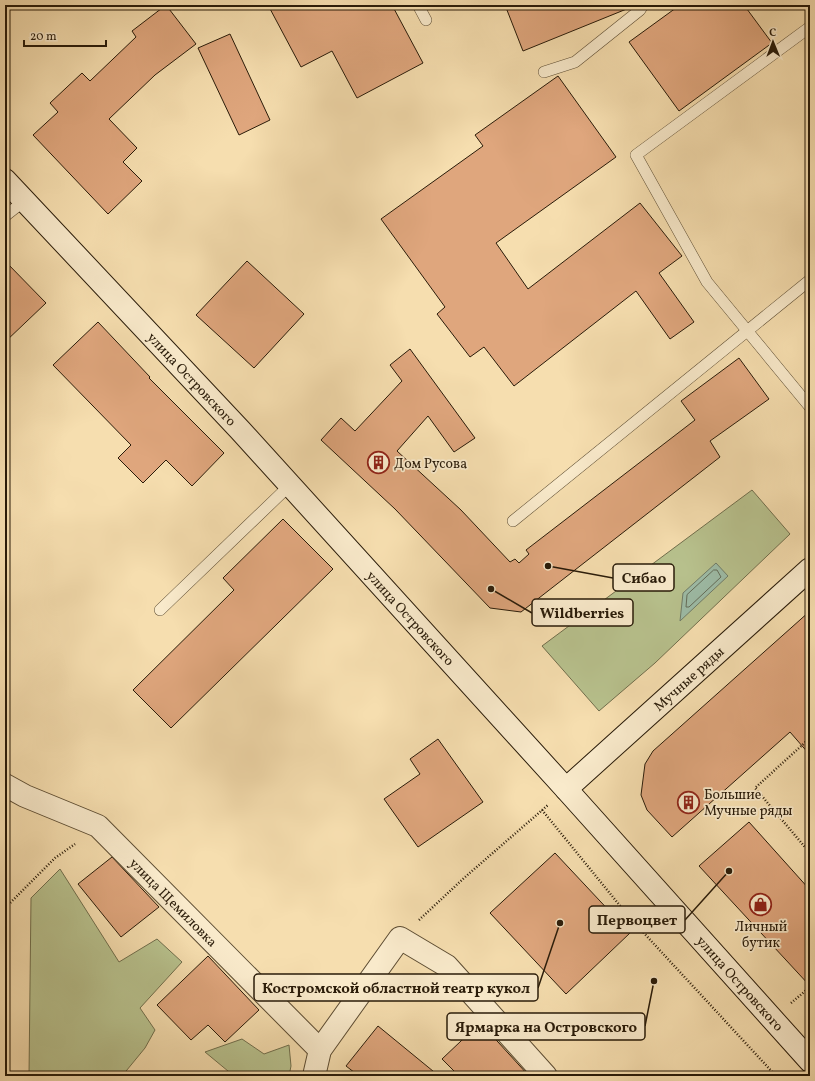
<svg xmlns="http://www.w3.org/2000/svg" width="815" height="1081" font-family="Vollkorn,serif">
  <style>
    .green { fill: #b8c28e; stroke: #706e4c }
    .water { fill: #9dbca7; stroke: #6f7c68 }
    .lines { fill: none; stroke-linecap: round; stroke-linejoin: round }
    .shore { stroke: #636c58; stroke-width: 1 }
    .building { fill: #dfa67d; stroke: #291b09 }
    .lane-casing { stroke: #5c4c32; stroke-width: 12 }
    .street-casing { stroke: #5c4c32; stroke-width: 24 }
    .secondary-casing { stroke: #291b09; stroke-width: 24 }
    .path { stroke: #291b09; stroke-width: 2.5; stroke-dasharray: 1 2; stroke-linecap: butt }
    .lane { stroke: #f9eacb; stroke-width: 11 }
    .street { stroke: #f9eacb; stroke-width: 22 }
    .secondary { stroke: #f9eacb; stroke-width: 22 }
    .labels { text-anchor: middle; stroke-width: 3.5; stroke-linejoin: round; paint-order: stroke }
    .street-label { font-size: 14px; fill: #291b09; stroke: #f9eacb }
    .poi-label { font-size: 14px; fill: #291b09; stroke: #f9eacb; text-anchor: start }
    .leader { fill: none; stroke: #291b09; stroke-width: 1.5 }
    .callout-dot { fill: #291b09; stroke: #f9eacb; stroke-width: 1.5 }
    .callout { fill: #f9eacb; stroke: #291b09; stroke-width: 1.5 }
    .callout-label { font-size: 15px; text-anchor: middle; font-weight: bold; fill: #291b09 }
  </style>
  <rect width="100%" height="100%" fill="#f6deaf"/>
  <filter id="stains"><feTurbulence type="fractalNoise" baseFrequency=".005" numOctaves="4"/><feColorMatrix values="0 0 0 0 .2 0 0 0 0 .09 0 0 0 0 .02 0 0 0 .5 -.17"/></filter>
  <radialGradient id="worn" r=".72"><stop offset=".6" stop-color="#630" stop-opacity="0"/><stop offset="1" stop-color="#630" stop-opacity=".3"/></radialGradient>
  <g class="green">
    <path d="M752,490L790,534L655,663L599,711L542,646Z"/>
    <path d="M60,869L119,962L157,939L182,962L140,1008L155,1030L145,1048L122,1076H29L31,898Z"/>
    <path d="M242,1039L264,1054L289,1045L291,1066L289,1076H234L205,1052Z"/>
  </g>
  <path class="water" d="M716,563L728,576L680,621L683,593Z"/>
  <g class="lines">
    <path class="shore" d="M714,570H717L721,577L689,607H686L687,595Z"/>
  </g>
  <g class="building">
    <path d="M166,5L196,44L155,75L109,119L137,148L123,162L142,181L108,214L33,135L58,112L50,103L82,73L90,81L136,37L132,31Z"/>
    <path d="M268,5H392L423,63L357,98L332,51L301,67Z"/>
    <path d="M505,5H634V6L523,51Z"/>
    <path d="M680,5H744L772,43L679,111L629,42Z"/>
    <path d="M230,34L270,120L239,135L198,48Z"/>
    <path d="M558,76L616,157L496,243L528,289L640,203L682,256L659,273L694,322L670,339L636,291L514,386L484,347L470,357L437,314L445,307L381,219L483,146L475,135Z"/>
    <path d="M5,261L46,303L5,342Z"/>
    <path d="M247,261L304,314L254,368L196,315Z"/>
    <path d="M98,322L150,377L149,378L224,453L192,486L166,460L143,483L118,458L131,445L53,365Z"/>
    <path d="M410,349L475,438L454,452L428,416L397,451L461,510L510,562L515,559L519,563L529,554L526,550L695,420L681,401L739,358L769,399L710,441L720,457L521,612L490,608L395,509L321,440L341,418L355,431L402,381L390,365Z"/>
    <path d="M283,519L333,569L171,728L133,690L234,590L223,578Z"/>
    <path d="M810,611V755L790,732L672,837L647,810L641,795L645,764L653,751Z"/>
    <path d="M438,739L483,802L418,847L384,799L420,774L410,759Z"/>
    <path d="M749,822L810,890V986L699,866Z"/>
    <path d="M555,853L630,933L566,994L490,913Z"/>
    <path d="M112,857L159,907L121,937L78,884Z"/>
    <path d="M208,956L259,1010L225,1042L208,1025L191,1040L157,1005Z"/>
    <path d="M480,1023L498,1042L529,1076H459L442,1059Z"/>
    <path d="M378,1026L439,1076H359L346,1066Z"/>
  </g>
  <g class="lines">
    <defs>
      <g id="lane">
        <path d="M418,5L426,20"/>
        <path d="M810,27L636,155L707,282L810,407"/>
        <path d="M544,72L575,62L640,10L643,5"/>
        <path d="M5,216L24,201"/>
        <path d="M513,521L810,280"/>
        <path d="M160,610L290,485"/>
      </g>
      <g id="street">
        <path id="s1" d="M5,785L25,796L98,826L320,1050"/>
        <path d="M314,1076L320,1050L400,938L447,966L546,1076"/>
      </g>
      <g id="secondary">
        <path id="s2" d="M5,180L240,430L566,789L810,1061"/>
        <path id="s3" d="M566,789L810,569"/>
      </g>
    </defs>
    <use href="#lane" class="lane-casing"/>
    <use href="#street" class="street-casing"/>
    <use href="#secondary" class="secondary-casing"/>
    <g class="path">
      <path d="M810,738L755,788L810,853"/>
      <path d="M542,810L630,918L776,1076"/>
      <path d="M6,907L55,858L75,844"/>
      <path d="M419,920L464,878L548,805"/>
      <path d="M791,1003L810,987"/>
    </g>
    <use href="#lane" class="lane"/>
    <use href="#street" class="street"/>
    <use href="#secondary" class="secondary"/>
  </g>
  <defs>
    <symbol id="building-ring" viewBox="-11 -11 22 22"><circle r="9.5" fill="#f9eacb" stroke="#8f2418" stroke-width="1.5"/><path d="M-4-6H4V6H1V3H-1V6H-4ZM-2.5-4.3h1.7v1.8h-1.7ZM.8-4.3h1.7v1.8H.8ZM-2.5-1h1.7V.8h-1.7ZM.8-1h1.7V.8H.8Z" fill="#8f2418"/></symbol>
    <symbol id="shop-ring" viewBox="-11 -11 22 22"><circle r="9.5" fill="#f9eacb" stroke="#8f2418" stroke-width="1.5"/><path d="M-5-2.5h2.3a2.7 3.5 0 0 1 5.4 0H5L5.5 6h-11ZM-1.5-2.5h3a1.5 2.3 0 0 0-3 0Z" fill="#8f2418"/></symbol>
  </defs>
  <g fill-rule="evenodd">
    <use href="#building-ring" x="366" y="450" width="25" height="25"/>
    <use href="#building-ring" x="676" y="790" width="25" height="25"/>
    <use href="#shop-ring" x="748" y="892" width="25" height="25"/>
  </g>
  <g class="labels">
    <g class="street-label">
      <text dy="5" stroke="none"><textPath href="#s2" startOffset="273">улица Островского</textPath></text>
      <text dy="5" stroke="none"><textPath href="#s2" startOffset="597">улица Островского</textPath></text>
      <text dy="5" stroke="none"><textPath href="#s3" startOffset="165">Мучные ряды</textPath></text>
      <text dy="5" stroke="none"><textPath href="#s1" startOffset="209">улица Щемиловка</textPath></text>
      <text dy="5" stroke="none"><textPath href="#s2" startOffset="1089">улица Островского</textPath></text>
    </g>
    <g class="poi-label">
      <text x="394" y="468">Дом Русова</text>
      <text x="704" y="799">Большие<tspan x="704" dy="16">Мучные ряды</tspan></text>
      <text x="761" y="931" text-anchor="middle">Личный<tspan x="761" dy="16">бутик</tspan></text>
    </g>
  </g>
  <path class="leader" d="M548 566L613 578M491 589L532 613M729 871L685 920M560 923L538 988M654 981L645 1026"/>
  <g class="callout-dot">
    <circle cx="548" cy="566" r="4"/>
    <circle cx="491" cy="589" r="4"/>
    <circle cx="729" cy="871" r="4"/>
    <circle cx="560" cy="923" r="4"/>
    <circle cx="654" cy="981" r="4"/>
  </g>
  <g class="callout">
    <rect x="613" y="564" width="61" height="27" rx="4"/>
    <rect x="532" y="599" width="101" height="27" rx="4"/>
    <rect x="589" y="906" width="96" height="27" rx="4"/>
    <rect x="254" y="974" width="284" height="27" rx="4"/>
    <rect x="447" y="1013" width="198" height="27" rx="4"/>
  </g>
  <g class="callout-label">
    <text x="644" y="583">Сибао</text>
    <text x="582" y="618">Wildberries</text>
    <text x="637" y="925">Первоцвет</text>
    <text x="396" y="993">Костромской областной театр кукол</text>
    <text x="546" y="1032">Ярмарка на Островского</text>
  </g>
  <rect width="815" height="1081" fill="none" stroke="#f6deaf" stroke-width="20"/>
  <rect x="6" y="6" width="803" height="1069" fill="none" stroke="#291b09" stroke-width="2"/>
  <rect x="10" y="10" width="795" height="1061" fill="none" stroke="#291b09"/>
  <g transform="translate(773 42) rotate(359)" stroke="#f9eacb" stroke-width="3" paint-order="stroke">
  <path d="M0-3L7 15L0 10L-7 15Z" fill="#291b09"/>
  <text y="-6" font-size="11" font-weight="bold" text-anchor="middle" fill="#291b09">С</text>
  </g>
  <path d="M24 40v6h82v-6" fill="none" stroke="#291b09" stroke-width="2"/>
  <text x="30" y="40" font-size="12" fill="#291b09" stroke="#f9eacb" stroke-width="3" paint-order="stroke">20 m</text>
  <rect width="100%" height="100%" filter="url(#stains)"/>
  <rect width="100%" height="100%" fill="url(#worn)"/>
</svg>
